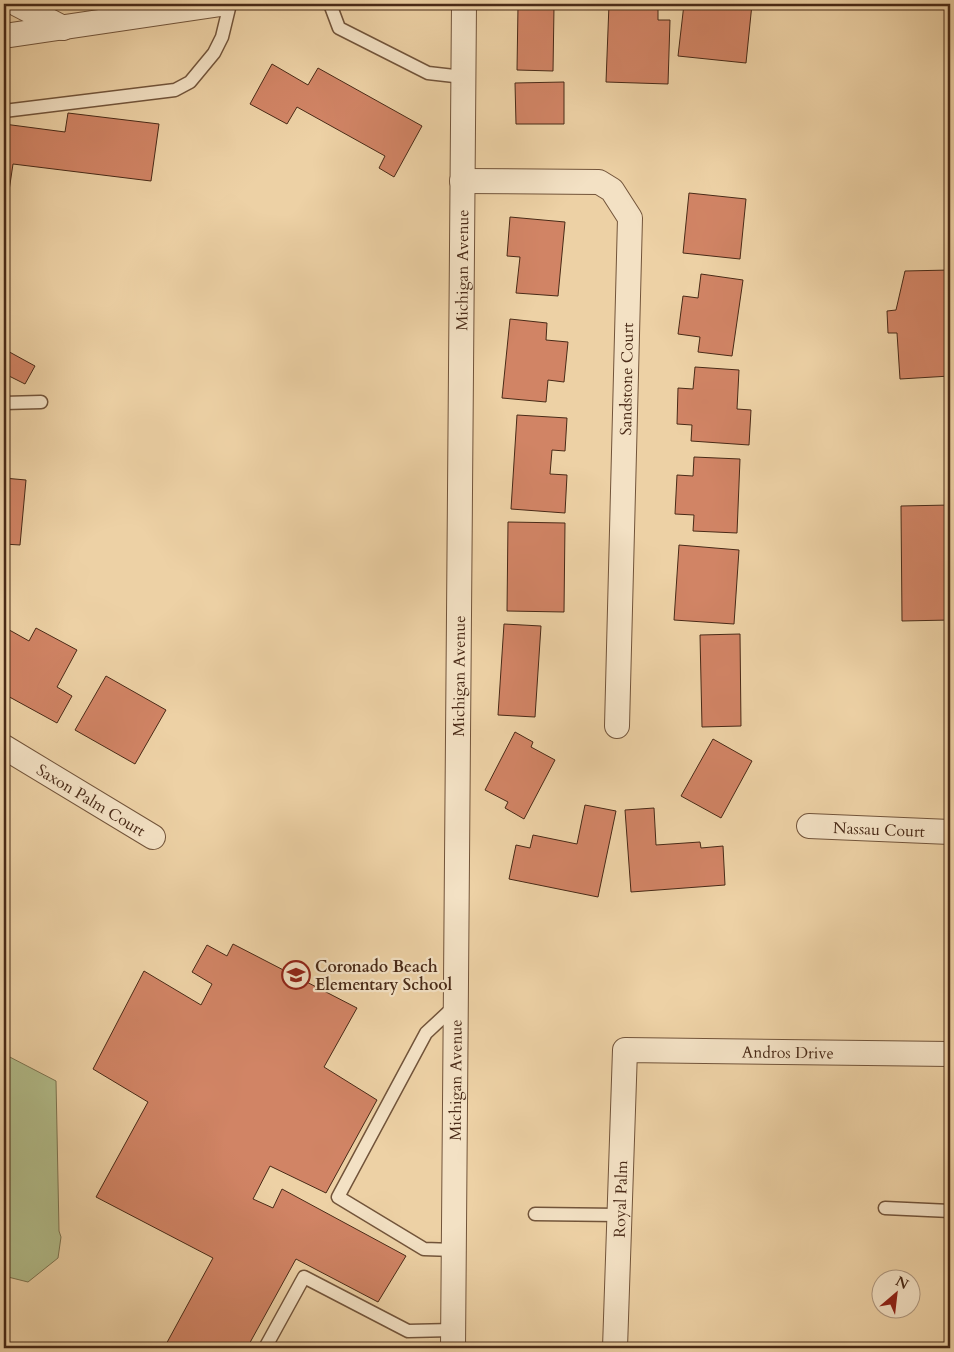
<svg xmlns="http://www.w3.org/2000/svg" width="954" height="1352" font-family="Cardo,serif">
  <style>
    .green { fill: #b2bd8b; stroke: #7e7451 }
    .building { fill: #d18465; stroke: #492a17 }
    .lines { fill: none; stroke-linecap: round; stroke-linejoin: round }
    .lane-casing { stroke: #72543a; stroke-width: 15 }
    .street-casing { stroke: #72543a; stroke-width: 26 }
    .lane { stroke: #f3e1c4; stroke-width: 12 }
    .street { stroke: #f3e1c4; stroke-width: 24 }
    .labels { text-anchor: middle; stroke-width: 4.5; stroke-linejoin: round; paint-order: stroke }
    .street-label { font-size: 16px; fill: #492a17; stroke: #f3e1c4 }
    .poi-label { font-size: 16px; font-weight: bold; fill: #492a17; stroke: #f3e1c4; text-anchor: start }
  </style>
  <rect width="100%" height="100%" fill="#edd1a5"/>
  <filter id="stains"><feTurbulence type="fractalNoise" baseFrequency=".004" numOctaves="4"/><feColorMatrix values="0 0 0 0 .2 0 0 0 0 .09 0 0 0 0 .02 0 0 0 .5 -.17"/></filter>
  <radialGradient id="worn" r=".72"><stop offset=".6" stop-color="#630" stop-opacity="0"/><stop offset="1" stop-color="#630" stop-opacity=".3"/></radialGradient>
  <path class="green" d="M4,1054L56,1081L59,1231L61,1237L58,1258L28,1282L4,1276Z"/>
  <g class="building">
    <path d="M609,4H658V20H670L668,84L606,82Z"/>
    <path d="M684,4H752L746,63L678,56Z"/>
    <path d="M518,6L554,7L553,71L517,70Z"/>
    <path d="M272,64L308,85L318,68L422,126L394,177L379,168L385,156L297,107L287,124L250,104Z"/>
    <path d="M564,82V124H516L515,83Z"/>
    <path d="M68,113L159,124L151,181L13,164L9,191L4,190V124L65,132Z"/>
    <path d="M689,193L746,199L740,259L683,253Z"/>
    <path d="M510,217L565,222L558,296L516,293L520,257L507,256Z"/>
    <path d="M950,270V376L900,379L897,333H888L887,311L896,310L905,271Z"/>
    <path d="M701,274L743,280L732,356L698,352L700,337L678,334L683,296L698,298Z"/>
    <path d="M510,319L547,323L546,340L568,342L564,382L548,380L546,402L502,398Z"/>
    <path d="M4,349L35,366L25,384L7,375L4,382Z"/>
    <path d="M695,367L739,370L737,409L751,410L749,445L691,441L692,425L677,424L678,388L693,389Z"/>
    <path d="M517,415L567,418L565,451L552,450L550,474L567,475L565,513L511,509Z"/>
    <path d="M694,457L740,459L737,533L693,531L694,515L675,514L677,475L693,476Z"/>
    <path d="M4,478L26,480L20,545L4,544Z"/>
    <path d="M950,505V620L902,621L901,506Z"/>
    <path d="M508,522L565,523L564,612L507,611Z"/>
    <path d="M679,545L739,550L734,624L674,620Z"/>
    <path d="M504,624L541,626L535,717L498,715Z"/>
    <path d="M4,627L29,641L36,628L77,650L57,687L72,696L57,723L4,694Z"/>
    <path d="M740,634L741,726L702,727L700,635Z"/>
    <path d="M106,676L166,710L135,764L75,730Z"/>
    <path d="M515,732L533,742L531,747L555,760L524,819L505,808L508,802L485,790Z"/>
    <path d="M713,739L752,761L721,818L681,796Z"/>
    <path d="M585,805L616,811L598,897L509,879L516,845L530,848L533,835L577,844Z"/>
    <path d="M654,808L656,845L700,842L701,848L723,846L725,885L631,892L625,810Z"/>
    <path d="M233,944L357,1008L324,1067L377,1100L326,1193L270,1166L253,1199L273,1208L282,1189L406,1256L378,1302L296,1259L247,1348H164L213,1258L96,1197L148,1102L93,1069L144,971L201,1005L212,984L192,972L207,945L227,956Z"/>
  </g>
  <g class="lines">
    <defs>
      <g id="lane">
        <path d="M330,4L339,28L428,73L463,77"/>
        <path d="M4,111L175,90L190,82L214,53L222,37L230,4"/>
        <path d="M4,403L41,402"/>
        <path d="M885,1208L950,1211"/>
        <path d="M535,1214L619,1215"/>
        <path d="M454,1250L424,1249L338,1197L426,1033L456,1005"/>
        <path d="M265,1348L304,1277L408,1331L453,1330"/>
      </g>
      <g id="street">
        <path d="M17,4L63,28"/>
        <path d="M4,36L221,4"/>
        <path d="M462,181L599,182L612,190L630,218L617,726"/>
        <path id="s1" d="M4,747L153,837"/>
        <path id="s2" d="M809,826L950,832"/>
        <path id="s3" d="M453,1348L464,4"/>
        <path id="s4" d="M615,1348L625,1050L950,1054"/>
      </g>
    </defs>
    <use href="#lane" class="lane-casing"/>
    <use href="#street" class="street-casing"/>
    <use href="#lane" class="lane"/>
    <use href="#street" class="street"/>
  </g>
  <defs>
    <symbol id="school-ring" viewBox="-11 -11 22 22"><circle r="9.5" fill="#f3e1c4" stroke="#8f2418" stroke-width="1.5"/><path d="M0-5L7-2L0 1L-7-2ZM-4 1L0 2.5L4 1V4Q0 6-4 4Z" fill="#8f2418"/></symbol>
  </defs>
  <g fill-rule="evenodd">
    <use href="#school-ring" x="280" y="959" width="32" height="32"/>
  </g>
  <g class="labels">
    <g class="street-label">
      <text dy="6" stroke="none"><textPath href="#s3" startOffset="1078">Michigan Avenue</textPath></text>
      <text transform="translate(626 379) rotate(-89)" y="6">Sandstone Court</text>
      <text dy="6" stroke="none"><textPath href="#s3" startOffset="672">Michigan Avenue</textPath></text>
      <text dy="6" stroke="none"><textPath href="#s1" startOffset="102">Saxon Palm Court</textPath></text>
      <text dy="6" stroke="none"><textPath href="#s2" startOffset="70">Nassau Court</textPath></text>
      <text dy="6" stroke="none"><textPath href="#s4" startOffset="461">Andros Drive</textPath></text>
      <text dy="6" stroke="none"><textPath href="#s3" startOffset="268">Michigan Avenue</textPath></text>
      <text dy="6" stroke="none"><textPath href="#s4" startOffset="149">Royal Palm</textPath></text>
    </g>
    <g class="poi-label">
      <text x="315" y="972">Coronado Beach<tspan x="315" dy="18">Elementary School</tspan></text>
    </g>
  </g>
  <rect width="954" height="1352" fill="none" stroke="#edd1a5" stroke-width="20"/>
  <rect x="5" y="5" width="944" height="1342" fill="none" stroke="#492a17" stroke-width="2.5"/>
  <rect x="10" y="10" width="934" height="1332" fill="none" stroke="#492a17"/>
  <g transform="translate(896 1294) rotate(28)"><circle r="24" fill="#f3e1c4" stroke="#af987f"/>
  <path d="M0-4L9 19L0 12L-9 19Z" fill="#8f2418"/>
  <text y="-8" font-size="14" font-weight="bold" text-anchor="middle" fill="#492a17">N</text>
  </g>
  <rect width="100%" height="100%" filter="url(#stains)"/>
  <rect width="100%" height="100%" fill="url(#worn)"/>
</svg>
